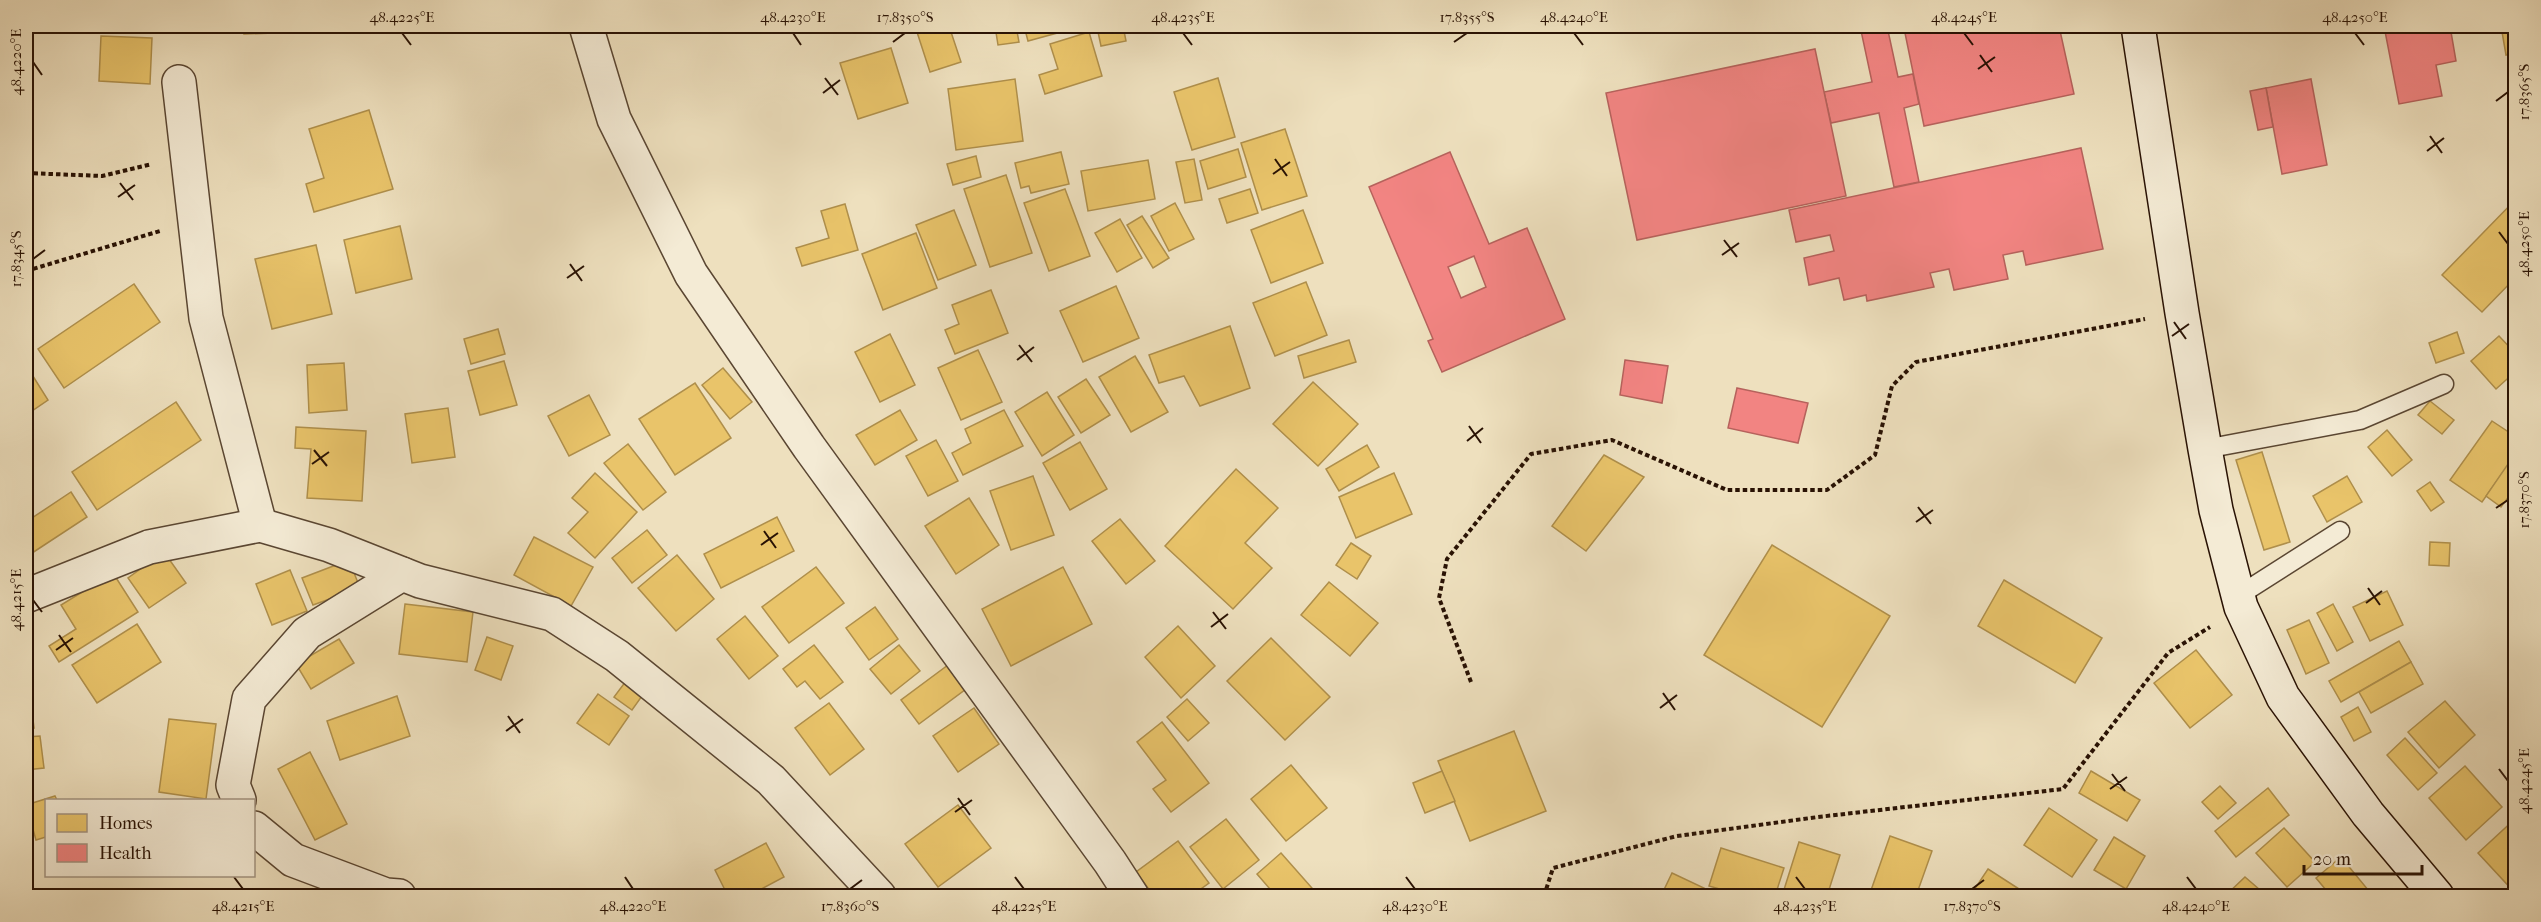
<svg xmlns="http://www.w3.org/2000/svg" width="2541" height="922" font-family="'IM FELL French Canon',serif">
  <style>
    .homes { fill: #e9c46a; stroke: #af8f4b; stroke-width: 1.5 }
    .health { fill: #f28482; stroke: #b6625c; stroke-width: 1.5; fill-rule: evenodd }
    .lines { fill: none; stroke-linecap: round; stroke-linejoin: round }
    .service-casing { stroke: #5a4632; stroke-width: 21 }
    .minor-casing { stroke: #5a4632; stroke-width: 36 }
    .secondary-casing { stroke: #291204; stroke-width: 36 }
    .path { stroke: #291204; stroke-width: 4; stroke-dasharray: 4.5 3; stroke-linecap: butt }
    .service { stroke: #f4ebd5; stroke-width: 18 }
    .minor { stroke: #f4ebd5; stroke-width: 33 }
    .secondary { stroke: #f4ebd5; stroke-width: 33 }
    .ticks { fill: none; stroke: #291204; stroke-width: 2 }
    .neatline { fill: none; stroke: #291204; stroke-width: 2 }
    .ticks-label { font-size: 15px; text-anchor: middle; fill: #291204 }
  </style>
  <rect width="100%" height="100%" fill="#eee0be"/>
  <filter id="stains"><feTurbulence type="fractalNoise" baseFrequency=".00333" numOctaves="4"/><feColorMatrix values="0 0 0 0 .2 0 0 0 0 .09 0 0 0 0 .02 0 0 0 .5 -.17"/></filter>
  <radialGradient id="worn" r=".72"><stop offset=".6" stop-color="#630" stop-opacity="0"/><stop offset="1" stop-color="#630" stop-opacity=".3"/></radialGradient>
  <g class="homes">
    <path d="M244,26H360V30L244,34Z"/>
    <path d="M915,26H949L961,62L930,72Z"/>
    <path d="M995,26H1016L1019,42L998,45Z"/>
    <path d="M1024,26H1078L1079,27L1028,41Z"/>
    <path d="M1103,26H1123L1126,41L1101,46L1097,27Z"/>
    <path d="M2501,26H2516V53L2506,55Z"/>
    <path d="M1089,32L1102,76L1045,94L1039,75L1058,69L1050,44Z"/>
    <path d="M101,36L152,38L150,84L99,81Z"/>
    <path d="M891,48L908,103L858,119L840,63Z"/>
    <path d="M1218,78L1235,137L1192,150L1174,92Z"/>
    <path d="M1015,79L1023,141L956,150L948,89Z"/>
    <path d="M369,110L393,189L314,212L306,184L324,178L309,129Z"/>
    <path d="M1285,129L1307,196L1262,210L1241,143Z"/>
    <path d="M1238,149L1246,177L1208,189L1200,161Z"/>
    <path d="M1061,152L1069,184L1031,193L1029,186L1021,188L1015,163Z"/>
    <path d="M976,156L981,177L953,185L947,164Z"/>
    <path d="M1194,159L1202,200L1185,203L1176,162Z"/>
    <path d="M1148,160L1155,199L1088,211L1081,171Z"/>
    <path d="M1006,175L1032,253L990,267L964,189Z"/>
    <path d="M1065,189L1090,256L1049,271L1024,203Z"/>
    <path d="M1250,189L1258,213L1227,223L1219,199Z"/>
    <path d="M2516,199V277L2482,312L2442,275Z"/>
    <path d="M1175,203L1194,239L1169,251L1151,216Z"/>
    <path d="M845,204L858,250L802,266L796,248L829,238L821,211Z"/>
    <path d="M954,210L976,265L938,280L916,225Z"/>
    <path d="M1303,210L1323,263L1271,283L1251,230Z"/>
    <path d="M1142,216L1169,258L1153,268L1127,225Z"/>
    <path d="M1120,219L1142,258L1117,272L1095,233Z"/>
    <path d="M400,226L412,279L356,293L344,240Z"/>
    <path d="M916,233L937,288L883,310L862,254Z"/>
    <path d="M316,245L332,314L272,329L255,259Z"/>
    <path d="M1306,282L1327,335L1275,356L1253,303Z"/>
    <path d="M134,284L160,322L64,388L38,349Z"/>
    <path d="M1116,286L1139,338L1083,362L1060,311Z"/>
    <path d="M991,290L1008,333L955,354L945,330L959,324L952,305Z"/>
    <path d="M1230,326L1250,388L1200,406L1184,376L1159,383L1149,355Z"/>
    <path d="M498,329L505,354L471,364L464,339Z"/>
    <path d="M2457,332L2464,353L2436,363L2429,343Z"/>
    <path d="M890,334L915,385L880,402L855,352Z"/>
    <path d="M2499,336L2516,354V371L2496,389L2471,361Z"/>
    <path d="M1349,340L1356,362L1304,378L1298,356Z"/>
    <path d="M978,350L1002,402L961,420L938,368Z"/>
    <path d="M1135,356L1168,412L1131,432L1099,377Z"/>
    <path d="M504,361L517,405L480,415L468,371Z"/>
    <path d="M344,363L347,410L309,413L307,365Z"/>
    <path d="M723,368L752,402L730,419L702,385Z"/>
    <path d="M31,373L48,400L26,415V377Z"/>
    <path d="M1086,379L1110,415L1081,433L1058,397Z"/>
    <path d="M1313,382L1358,424L1318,466L1273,424Z"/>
    <path d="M695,383L731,438L675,475L639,419Z"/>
    <path d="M1047,392L1074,435L1042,456L1015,412Z"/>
    <path d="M589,395L610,435L569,456L548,416Z"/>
    <path d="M2430,401L2454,420L2442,434L2418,415Z"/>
    <path d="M176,402L201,440L97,510L72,472Z"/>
    <path d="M448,408L455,457L412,463L405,414Z"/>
    <path d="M900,410L917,440L875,465L856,435Z"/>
    <path d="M1004,410L1023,446L963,475L952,453L971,443L965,429Z"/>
    <path d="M2492,421L2516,437V454L2482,502L2450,480Z"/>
    <path d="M296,427L366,431L362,501L307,498L311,449L295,448Z"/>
    <path d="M2387,430L2412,460L2392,476L2368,447Z"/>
    <path d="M936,440L958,481L928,496L906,456Z"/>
    <path d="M1080,442L1107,489L1070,510L1043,463Z"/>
    <path d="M628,444L666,492L643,510L604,463Z"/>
    <path d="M1367,445L1379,467L1339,491L1326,469Z"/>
    <path d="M2262,452L2290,542L2264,550L2236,460Z"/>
    <path d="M1604,455L1644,477L1586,551L1552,526Z"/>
    <path d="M2508,464L2516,470V487L2501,507L2486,496Z"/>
    <path d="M1236,469L1278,508L1245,543L1272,568L1233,609L1165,546Z"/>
    <path d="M595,473L637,512L595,558L568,533L588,512L572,498Z"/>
    <path d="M1394,473L1412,514L1356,538L1339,497Z"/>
    <path d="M1033,476L1054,535L1011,550L990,491Z"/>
    <path d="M2347,476L2362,502L2327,522L2313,496Z"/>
    <path d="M2430,482L2444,502L2431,511L2417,491Z"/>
    <path d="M71,492L87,517L26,557V522Z"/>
    <path d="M969,498L999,545L956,574L925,526Z"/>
    <path d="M777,517L794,551L721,588L704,554Z"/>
    <path d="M1120,519L1155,561L1126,584L1092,541Z"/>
    <path d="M647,530L667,555L632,583L612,558Z"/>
    <path d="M534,537L593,567L571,606L514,575Z"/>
    <path d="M2430,542L2450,543L2449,566L2429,565Z"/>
    <path d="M1351,543L1371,556L1357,579L1336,565Z"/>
    <path d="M1772,545L1890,616L1822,727L1704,655Z"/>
    <path d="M164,552L186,583L149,608L128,578Z"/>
    <path d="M677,555L714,599L676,631L638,588Z"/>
    <path d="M349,560L360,588L313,605L302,578Z"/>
    <path d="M816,567L844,603L789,643L762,607Z"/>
    <path d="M1063,567L1092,624L1011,666L982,609Z"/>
    <path d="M290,570L307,611L272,625L256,584Z"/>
    <path d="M113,573L138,612L59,662L49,646L76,629L61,605Z"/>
    <path d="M2004,580L2102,638L2075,683L1978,626Z"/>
    <path d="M1329,582L1378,623L1350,656L1301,615Z"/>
    <path d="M2387,591L2403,625L2370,641L2353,607Z"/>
    <path d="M405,604L473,612L467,662L399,654Z"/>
    <path d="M2333,604L2353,642L2337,651L2317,613Z"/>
    <path d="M875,607L898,639L869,660L846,628Z"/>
    <path d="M745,616L778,656L749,679L717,639Z"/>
    <path d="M2309,620L2329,663L2306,674L2287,630Z"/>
    <path d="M137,624L161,662L97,703L72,665Z"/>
    <path d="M1178,626L1215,666L1181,698L1145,657Z"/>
    <path d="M487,637L513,646L501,680L475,670Z"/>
    <path d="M1271,638L1330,697L1285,740L1227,681Z"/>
    <path d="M339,639L354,663L311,689L296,664Z"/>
    <path d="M2399,641L2411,662L2341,702L2329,681Z"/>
    <path d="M814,645L843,682L820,699L805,681L797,687L783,669Z"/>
    <path d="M899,645L920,671L891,694L870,669Z"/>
    <path d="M2196,650L2232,695L2190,728L2154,683Z"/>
    <path d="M26,662L34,728H26Z"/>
    <path d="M2411,662L2423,684L2371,713L2359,692Z"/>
    <path d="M948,665L966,689L919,724L901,700Z"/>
    <path d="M629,677L647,689L632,710L614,697Z"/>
    <path d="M598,694L629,716L609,745L577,723Z"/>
    <path d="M397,696L410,736L340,760L327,721Z"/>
    <path d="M1187,699L1209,723L1188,741L1167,717Z"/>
    <path d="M2445,701L2475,735L2439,768L2408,732Z"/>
    <path d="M829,703L864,749L830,775L795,728Z"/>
    <path d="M2358,707L2371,732L2354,741L2341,717Z"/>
    <path d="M974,708L999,744L958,772L933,736Z"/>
    <path d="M169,719L216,724L206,799L159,792Z"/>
    <path d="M1162,722L1209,783L1171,812L1153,789L1166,780L1137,742Z"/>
    <path d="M1514,731L1546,811L1470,841L1438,761Z"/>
    <path d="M40,736L44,768L26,770V737Z"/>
    <path d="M2405,738L2437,773L2418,790L2387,755Z"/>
    <path d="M310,752L347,824L315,840L278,769Z"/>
    <path d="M1291,765L1327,808L1286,841L1251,799Z"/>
    <path d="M2465,766L2502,807L2466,840L2429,798Z"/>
    <path d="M1442,771L1455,801L1425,813L1413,783Z"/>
    <path d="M2091,771L2140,800L2127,821L2079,793Z"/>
    <path d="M2220,786L2236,803L2218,819L2202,802Z"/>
    <path d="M2268,788L2289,815L2236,857L2215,831Z"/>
    <path d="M55,796L57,800H46V837L36,840L26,805Z"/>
    <path d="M958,805L991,848L938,887L905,844Z"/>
    <path d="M2049,808L2097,840L2072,877L2024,845Z"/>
    <path d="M2516,818V894L2478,853Z"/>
    <path d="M1226,819L1259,860L1223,889L1190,847Z"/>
    <path d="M2284,828L2315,862L2287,887L2256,853Z"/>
    <path d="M1890,836L1932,851L1916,896H1869Z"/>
    <path d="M2114,837L2145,856L2126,889L2094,870Z"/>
    <path d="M1178,841L1209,883L1191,896H1154L1136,872Z"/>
    <path d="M1799,842L1840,855L1827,896H1782Z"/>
    <path d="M766,843L784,877L748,896H728L715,870Z"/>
    <path d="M1721,848L1784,868L1775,896H1744L1709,886Z"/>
    <path d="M1281,853L1319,896H1276L1257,874Z"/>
    <path d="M2341,857L2369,891L2362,896H2331L2316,878Z"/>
    <path d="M1988,869L2030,896H1970Z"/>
    <path d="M1672,873L1704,888L1700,896H1661Z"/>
    <path d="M2245,877L2267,896H2225Z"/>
  </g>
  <g class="health">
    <path d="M1860,26H1887L1898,77L1913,74L1919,104L1904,108L1919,182L1894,187L1879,113L1831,123L1824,92L1872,82Z"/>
    <path d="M1939,26H2059L2074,94L1924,126L1905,33Z"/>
    <path d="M2384,26H2450L2456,61L2436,65L2442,96L2399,104Z"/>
    <path d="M1815,49L1846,196L1637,240L1606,93Z"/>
    <path d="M2311,79L2327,165L2282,174L2266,88Z"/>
    <path d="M2266,88L2273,127L2258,130L2250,91Z"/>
    <path d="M2081,148L2103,249L2026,265L2023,251L2003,255L2008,279L1954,290L1949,269L1930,273L1934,287L1867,301L1866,295L1844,300L1839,278L1809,285L1804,258L1834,251L1830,235L1796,242L1789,210Z"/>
    <path d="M1450,152L1489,244L1527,228L1565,319L1442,372L1428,341L1433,339L1369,187ZM1474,256L1486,287L1461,298L1448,267Z"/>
    <path d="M1625,360L1668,366L1662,403L1620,395Z"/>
    <path d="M1737,388L1808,403L1798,443L1728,428Z"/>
  </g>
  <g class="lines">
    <defs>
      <g id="service">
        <path d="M2205,449L2360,420L2444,384"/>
        <path d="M2238,596L2340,531"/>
      </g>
      <g id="minor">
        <path d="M586,26L614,119L691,274L809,447L1110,862L1132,896"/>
        <path d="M179,82L206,318L260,525"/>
        <path d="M26,596L149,547L260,525L329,545L420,581L552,614L617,656L771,780L879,896"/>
        <path d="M239,800L233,785L249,699L307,633L402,574"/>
        <path d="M254,828L293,860L386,895L399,896"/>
      </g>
      <path id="secondary" d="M2138,26L2182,313L2205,449L2216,510L2241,607L2283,697L2368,814L2437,896"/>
    </defs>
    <use href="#service" class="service-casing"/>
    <use href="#minor" class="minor-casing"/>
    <use href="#secondary" class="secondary-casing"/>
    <g class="path">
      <path d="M26,173L102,176L152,164"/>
      <path d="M26,271L160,231"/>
      <path d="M1471,682L1439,598L1447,559L1531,454L1612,440L1727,490H1827L1875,455L1892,386L1916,362L2145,319"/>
      <path d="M1544,896L1553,868L1677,836L1818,817L2063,789L2168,653L2210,627"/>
    </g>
    <use href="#service" class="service"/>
    <use href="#minor" class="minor"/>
    <use href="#secondary" class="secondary"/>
  </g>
  <path class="ticks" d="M402,33L411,45M793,33L801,45M1183,33L1192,45M1574,33L1583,45M1964,33L1973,45M2355,33L2364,45M893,42L905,33M1454,42L1467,33M1980,55L1992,72M33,62L42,75M1978,69L1995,57M825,78L838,95M823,93L840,80M2496,101L2508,92M2430,136L2442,153M2427,151L2444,138M1275,159L1287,176M1273,174L1290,162M120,183L133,200M118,197L135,185M2499,232L2508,244M1724,240L1737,257M1722,255L1739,243M33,259L45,250M570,264L582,281M567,278L584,266M2174,322L2186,339M2172,336L2189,324M1019,345L1032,362M1017,360L1034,347M1469,426L1481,443M1467,441L1483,428M314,450L327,466M312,464L329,452M1918,507L1931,524M2496,508L2508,500M1916,522L1933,510M764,531L776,548M761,545L778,533M2368,588L2380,605M33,600L42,612M2366,603L2382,591M1213,612L1226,629M1211,627L1228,614M59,635L71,652M56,650L73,638M1663,693L1675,710M1660,708L1677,695M508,716L520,733M506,731L523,719M2499,769L2508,781M2112,774L2125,791M2110,789L2127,777M958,798L970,815M955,812L972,800M234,877L243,889M625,877L633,889M1015,877L1024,889M1406,877L1415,889M1796,877L1805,889M2187,877L2196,889M850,889L862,880M1972,889L1984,880"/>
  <rect width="2541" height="922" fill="none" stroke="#eee0be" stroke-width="66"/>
  <rect x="45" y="799" width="210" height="78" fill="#f4ebd5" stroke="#a39481" stroke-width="1.5"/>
  <rect x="57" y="814" width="30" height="18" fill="#e9c46a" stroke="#a39481" stroke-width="1.5"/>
  <text x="99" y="829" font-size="18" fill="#291204">Homes</text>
  <rect x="57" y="844" width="30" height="18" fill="#f28482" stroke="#a39481" stroke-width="1.5"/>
  <text x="99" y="859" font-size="18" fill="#291204">Health</text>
  <path d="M2304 865v9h118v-9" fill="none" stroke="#291204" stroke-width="3"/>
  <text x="2313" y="865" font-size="18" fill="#291204" stroke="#f4ebd5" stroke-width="4.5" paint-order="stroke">20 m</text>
  <rect x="33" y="33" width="2475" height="856" class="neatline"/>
  <g class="ticks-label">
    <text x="402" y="22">48.4225°E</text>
    <text x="793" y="22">48.4230°E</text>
    <text x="905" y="22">17.8350°S</text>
    <text x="1183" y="22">48.4235°E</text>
    <text x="1467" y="22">17.8355°S</text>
    <text x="1574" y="22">48.4240°E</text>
    <text x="1964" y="22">48.4245°E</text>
    <text x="2355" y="22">48.4250°E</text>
    <text transform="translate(16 62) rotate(-90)" y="5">48.4220°E</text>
    <text transform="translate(2524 92) rotate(-90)" y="5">17.8365°S</text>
    <text transform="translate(2524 244) rotate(-90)" y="5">48.4250°E</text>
    <text transform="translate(16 259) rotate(-90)" y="5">17.8345°S</text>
    <text transform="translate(2524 500) rotate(-90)" y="5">17.8370°S</text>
    <text transform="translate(16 600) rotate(-90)" y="5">48.4215°E</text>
    <text transform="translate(2524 781) rotate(-90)" y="5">48.4245°E</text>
    <text x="243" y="911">48.4215°E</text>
    <text x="633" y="911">48.4220°E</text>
    <text x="850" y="911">17.8360°S</text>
    <text x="1024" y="911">48.4225°E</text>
    <text x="1415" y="911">48.4230°E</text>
    <text x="1805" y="911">48.4235°E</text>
    <text x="1972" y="911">17.8370°S</text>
    <text x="2196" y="911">48.4240°E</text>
  </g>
  <rect width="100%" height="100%" filter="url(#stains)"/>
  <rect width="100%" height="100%" fill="url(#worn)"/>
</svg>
